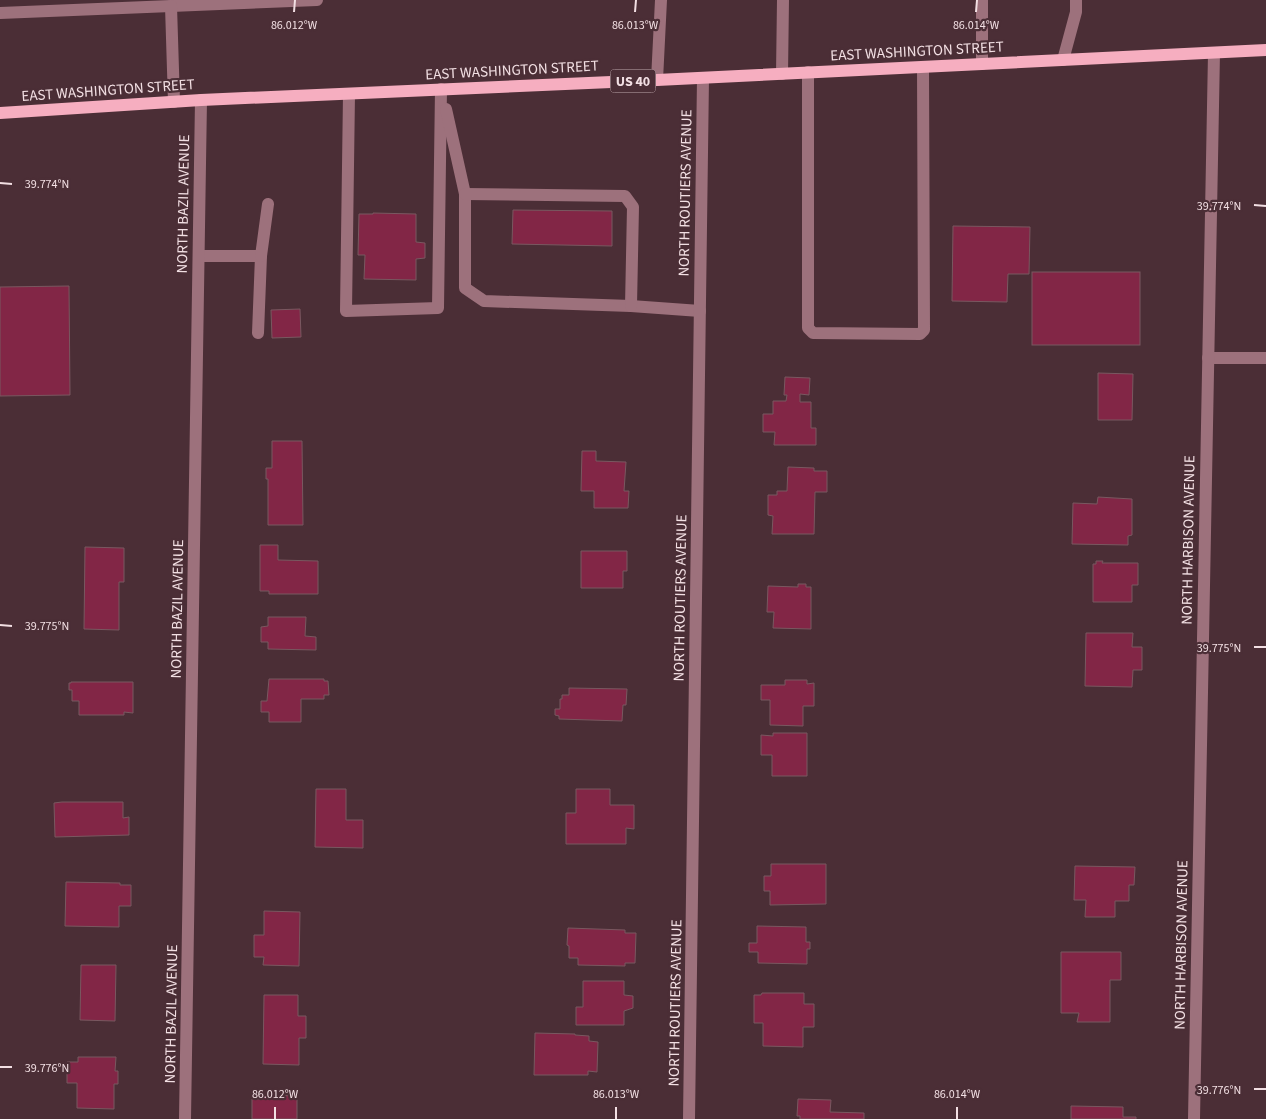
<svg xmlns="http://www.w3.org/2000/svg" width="1266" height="1119" font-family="'Source Sans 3',sans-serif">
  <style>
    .building { fill: #822646; stroke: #795860 }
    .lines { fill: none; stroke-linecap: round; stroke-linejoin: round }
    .minor { stroke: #9d717c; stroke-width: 12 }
    .major { stroke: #f6aec0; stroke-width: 12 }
    .ticks { fill: none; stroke: #f2dfe3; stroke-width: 2 }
    .labels { text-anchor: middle; stroke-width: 4.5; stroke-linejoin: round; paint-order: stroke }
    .shield { fill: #4b2e36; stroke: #c0aaaf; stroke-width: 1 }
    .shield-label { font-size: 14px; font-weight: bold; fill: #f2dfe3 }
    .street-label { font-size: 15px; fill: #f2dfe3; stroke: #4b2e36 }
    .ticks-label { font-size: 12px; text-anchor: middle; fill: #f2dfe3; stroke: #4b2e36; stroke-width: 4.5; stroke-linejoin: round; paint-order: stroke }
  </style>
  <rect width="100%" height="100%" fill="#4b2e36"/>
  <g class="building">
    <path d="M513,210L612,211V246L512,244Z"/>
    <path d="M373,213L416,214V242L425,243V258L416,259V280L364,279L365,255H358L359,214H373Z"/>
    <path d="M953,226L1030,227L1029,274H1008L1007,302L952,301Z"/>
    <rect x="1032" y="272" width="108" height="73"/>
    <path d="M69,286L70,395L0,396V287Z"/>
    <path d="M300,309L301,337L272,338L271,310Z"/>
    <path d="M1098,373L1133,374L1132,420H1098Z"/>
    <path d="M785,377L810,378L809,395L800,394V402H811V428H816V445H774L775,432H763V414H773V401H786L787,395H784Z"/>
    <path d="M272,441H302L303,525H268V479H266V468H272Z"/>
    <path d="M582,451H596V461L626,462L624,491H629L628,508H594V491H581Z"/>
    <path d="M788,467L814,468V471H827V492H815L814,534H772L773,516L768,515V495H777V491H787Z"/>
    <path d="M1098,497L1132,499V535L1128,536V545L1072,544L1073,503L1097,504Z"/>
    <path d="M260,545H278V560L318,561V594H269V591H260Z"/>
    <path d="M85,547L124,548V582H119V630L84,629Z"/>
    <path d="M581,551H627V571H623V588H581Z"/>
    <path d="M1096,561H1103L1102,563H1138V585H1132V602H1093V564H1096Z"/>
    <path d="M798,584H806V587H811V629L773,628L774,612H767L768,586L798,587Z"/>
    <path d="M268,617H306L305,636L316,637V650L268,649V642H261V627L268,626Z"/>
    <path d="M1086,633H1133L1132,647H1142V670H1133L1132,687L1085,686Z"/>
    <path d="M269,679H324V681H328L329,695H324V699H301V722H269V712H261V701H267Z"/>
    <path d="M785,680H807V684L814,683V706H803V726L770,725V700H761V685H785Z"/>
    <path d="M71,682H133V713L124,712V715H79V701H72V690H69V683H71Z"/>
    <path d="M569,688L627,689L626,705H623L622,721L559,719V716L555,715V709H560V699H562V695H569Z"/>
    <path d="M773,733H807V776H772V755H761V735L773,736Z"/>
    <path d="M316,789H346V820H363V848L315,847Z"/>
    <path d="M576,789H610V805H634V829L626,828V844H566V813H576Z"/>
    <path d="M62,802H123V818L129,817V835L55,837L54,803Z"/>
    <path d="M771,864H826V904L770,905V891H764V876H771Z"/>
    <path d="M1075,866L1135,867L1134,885H1129V901H1115V917H1085L1086,900H1074Z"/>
    <path d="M66,882L120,883V885H131V906H119V927L65,926Z"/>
    <path d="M264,911L300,912L299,966L263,965L264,957H254V935H264Z"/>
    <path d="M757,926L806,927V942H810V949H807V964L758,963V952H749V943H757Z"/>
    <path d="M568,928L625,930V933H636L635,963H625V966L578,965V958H569V946L567,945Z"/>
    <path d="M1061,952H1121V980H1110V1022H1077L1079,1013H1061Z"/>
    <path d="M81,965H116L115,1021L80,1020Z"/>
    <path d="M583,981H624V995L633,996V1008L624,1011V1025H576V1007H583Z"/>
    <path d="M762,993H804V1004H814V1027H803V1047L763,1046V1023H754V995H761Z"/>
    <path d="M264,995H298V1016H306V1038H299V1065L263,1064Z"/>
    <path d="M535,1033L575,1034V1035L589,1036V1041L598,1042L597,1072L588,1071V1075H534Z"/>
    <path d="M78,1057H116L115,1071H118V1084H114V1109L77,1108V1083H67V1062H78Z"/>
    <path d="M263,1095L297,1096V1119H252V1099H263Z"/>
    <path d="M798,1099L831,1100L830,1112L864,1113V1119H800V1116H797Z"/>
    <path d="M1071,1106L1123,1107V1117H1136V1119H1071Z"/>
  </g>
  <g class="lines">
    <g class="minor">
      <path d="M982,0V64"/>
      <path d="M171,6L317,0"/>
      <path d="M0,13L171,6L174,102"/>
      <path d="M1063,60L1076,12V0"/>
      <path d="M808,72V328L813,333L920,334L924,330L923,67"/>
      <path d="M782,74L783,0"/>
      <path d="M657,80L661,0"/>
      <path d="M349,94L346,311L438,308L441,89"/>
      <path d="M446,109L465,194V288L484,301L631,306L700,311"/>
      <path d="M465,194L625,196L633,207L631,306"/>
      <path d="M199,256H261L258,333"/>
      <path d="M261,256L268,204"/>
      <path d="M1208,358H1266"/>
      <path d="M185,1119L201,100"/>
      <path d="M689,1119L703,78"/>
      <path d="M1194,1119L1214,53"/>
    </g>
    <path class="major" d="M0,113L201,100L657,80L1266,50"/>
  </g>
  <path class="ticks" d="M294,12L295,0M635,12L636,0M976,12L977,0M0,183L12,184M1254,205L1266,206M0,625L12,626M1254,647H1266M0,1067H12M1254,1089H1266M275,1119V1107M616,1119V1107M957,1119V1107"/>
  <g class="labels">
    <rect class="shield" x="610.5" y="69.5" width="45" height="23" rx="4"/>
    <g class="shield-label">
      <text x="633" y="86">US 40</text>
    </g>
    <g class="street-label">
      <text transform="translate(917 51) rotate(-3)" y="5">EAST WASHINGTON STREET</text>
      <text transform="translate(512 70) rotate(-3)" y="5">EAST WASHINGTON STREET</text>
      <text transform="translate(108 90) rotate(-4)" y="5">EAST WASHINGTON STREET</text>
      <text transform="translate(685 193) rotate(-89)" y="5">NORTH ROUTIERS AVENUE</text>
      <text transform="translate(183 204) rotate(-89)" y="5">NORTH BAZIL AVENUE</text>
      <text transform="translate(1188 540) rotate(-89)" y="5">NORTH HARBISON AVENUE</text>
      <text transform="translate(680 598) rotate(-89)" y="5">NORTH ROUTIERS AVENUE</text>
      <text transform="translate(177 609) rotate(-89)" y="5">NORTH BAZIL AVENUE</text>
      <text transform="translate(1181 945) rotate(-89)" y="5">NORTH HARBISON AVENUE</text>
      <text transform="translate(675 1003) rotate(-89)" y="5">NORTH ROUTIERS AVENUE</text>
      <text transform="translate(171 1014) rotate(-89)" y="5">NORTH BAZIL AVENUE</text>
    </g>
  </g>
  <g class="ticks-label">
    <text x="294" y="29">86.012°W</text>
    <text x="635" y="29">86.013°W</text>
    <text x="976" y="29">86.014°W</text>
    <text x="47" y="188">39.774°N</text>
    <text x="1219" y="210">39.774°N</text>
    <text x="47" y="630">39.775°N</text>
    <text x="1219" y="652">39.775°N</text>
    <text x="47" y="1072">39.776°N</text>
    <text x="1219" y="1094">39.776°N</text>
    <text x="275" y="1098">86.012°W</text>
    <text x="616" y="1098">86.013°W</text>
    <text x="957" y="1098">86.014°W</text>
  </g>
</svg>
